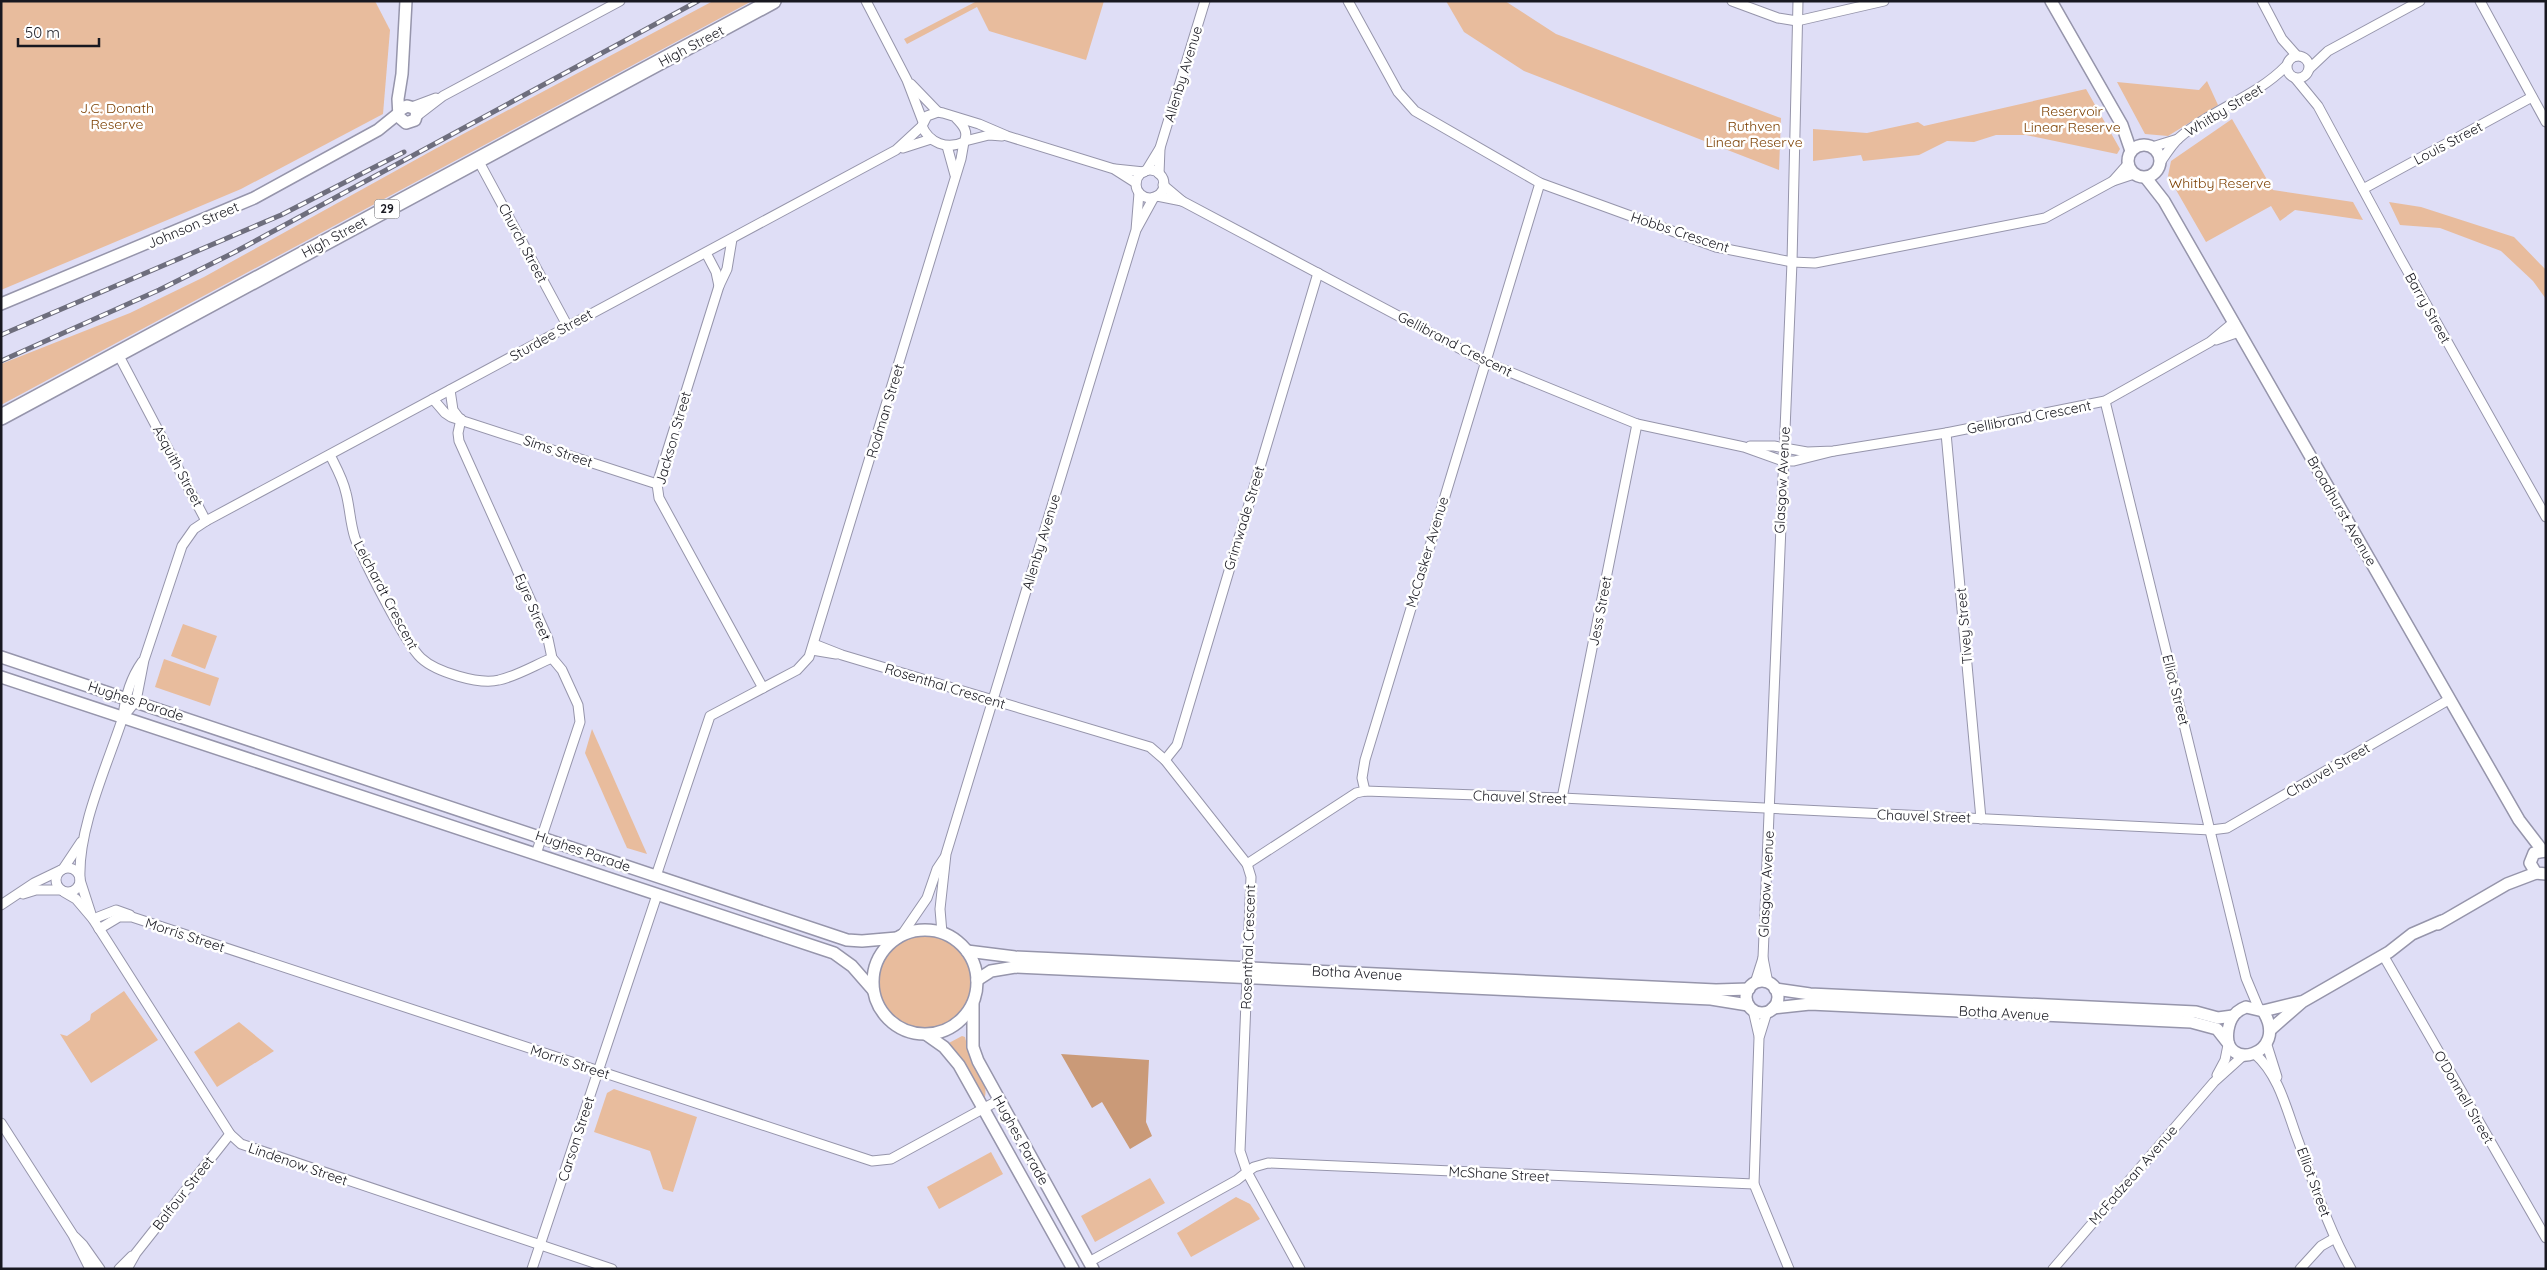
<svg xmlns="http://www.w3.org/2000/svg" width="2547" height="1270" font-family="Quicksand,sans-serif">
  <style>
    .green { fill: #e8bc9d }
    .forest { fill: #ca9a78 }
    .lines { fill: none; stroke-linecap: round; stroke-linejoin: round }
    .minor-casing { stroke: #9695ab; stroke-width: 11 }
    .tertiary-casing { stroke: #9695ab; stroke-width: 14 }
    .primary-casing { stroke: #9695ab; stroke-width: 18 }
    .minor { stroke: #fff; stroke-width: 9 }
    .tertiary { stroke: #fff; stroke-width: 11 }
    .primary { stroke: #fff; stroke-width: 15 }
    .rail-casing { stroke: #6e6e7d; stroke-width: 5 }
    .rail { stroke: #fff; stroke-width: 3; stroke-dasharray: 9; stroke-linecap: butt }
    .labels { text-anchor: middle; stroke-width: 5; stroke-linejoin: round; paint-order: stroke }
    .shield { fill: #fff; stroke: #5d5d63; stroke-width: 1 }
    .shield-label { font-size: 12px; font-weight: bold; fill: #181820 }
    .street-label { font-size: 14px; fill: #181820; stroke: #fff }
    .park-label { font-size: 14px; fill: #7c4003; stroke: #fff }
  </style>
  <rect width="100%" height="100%" fill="#dfdef6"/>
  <g class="green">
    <path d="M1,1H375L390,30L383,114L241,189L1,290Z"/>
    <path d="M713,1H752L1,405V364L130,313L204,277L435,149Z"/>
    <path d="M977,1H1104L1086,60L989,31L977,7L907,44L904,39Z"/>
    <path d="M1446,1H1505L1556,34L1781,118L1779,170L1524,71L1464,32Z"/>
    <path d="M2207,81L2218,105L2168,136L2145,134L2117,82L2199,90Z"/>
    <path d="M2086,89L2120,149L2117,154L2026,135H1996L1974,142L1947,141L1919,155L1863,161L1861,155L1813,161V129L1867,133L1918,122L1924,126Z"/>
    <path d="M2232,119L2273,190L2353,202L2363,220L2295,210L2280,221L2271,206L2206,242L2168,176L2171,161Z"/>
    <path d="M2389,202L2421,207L2514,237L2546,270V299L2533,281L2501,251L2440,228L2400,225Z"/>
    <path d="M183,624L217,636L205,669L171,656Z"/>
    <path d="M164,659L219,678L210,706L155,687Z"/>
    <path d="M592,729L647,854L627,848L585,753Z"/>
    <circle cx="925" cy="983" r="48"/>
    <path d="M124,991L158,1040L91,1083L60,1034L67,1036L90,1020L91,1014Z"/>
    <path d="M239,1022L274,1051L217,1087L194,1052Z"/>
    <path d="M962,1036L965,1037C968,1053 992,1087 984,1099L947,1044Z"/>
    <path d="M614,1089L697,1117L673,1192L663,1189L650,1151L594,1132L607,1093Z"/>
    <path d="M991,1152L1003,1174L939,1209L927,1187Z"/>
    <path d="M1150,1178L1165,1203L1095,1242L1081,1216Z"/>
    <path d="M1236,1197L1250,1204L1260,1219L1191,1257L1177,1233Z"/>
  </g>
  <path class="forest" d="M1061,1054L1149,1060L1146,1122L1152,1136L1130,1149L1102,1102L1092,1108Z"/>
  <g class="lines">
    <defs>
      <g id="minor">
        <path d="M866,1L907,80L923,122"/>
        <path d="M1348,1L1398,92L1415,111L1540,183L1716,247L1792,262L1815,263L2045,218L2113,181L2134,174"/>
        <path d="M1732,1L1778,18L1797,21L1884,1"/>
        <path d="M2262,1L2282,39L2297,56"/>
        <path d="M2480,1L2546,122"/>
        <circle cx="2298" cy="67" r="11"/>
        <path d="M2309,69L2328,51L2420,1"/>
        <path d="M2295,78L2318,106L2399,256L2546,517"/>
        <path d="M911,84L938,112"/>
        <path d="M412,107L436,98"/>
        <path d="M417,116L443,96L620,1"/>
        <path d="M956,118C963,125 969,132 964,142C947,150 929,143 922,126L927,116L938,112L943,113L979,124L1007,136L1114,169L1136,183"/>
        <path d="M965,141L989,135L1002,136"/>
        <path d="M947,146L955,175"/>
        <path d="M2152,147L2178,139"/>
        <path d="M903,148L931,139"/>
        <path d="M478,160L567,325"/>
        <path d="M2160,163C2166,154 2172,144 2179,138C2212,109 2256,97 2286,66"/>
        <path d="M1115,169L1144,172"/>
        <circle cx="1150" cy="184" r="14"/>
        <path d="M1146,171L1160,148L1205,1"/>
        <path d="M1159,174L1160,148"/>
        <path d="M2113,181L2128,164"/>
        <path d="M1163,185L1182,201L1485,362L1637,424L1744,447L1783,461H1794L1834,451"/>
        <path d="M2363,189L2532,97"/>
        <path d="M1157,196L1182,201"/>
        <path d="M1137,228L1154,197"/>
        <path d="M732,239L727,269L719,286L657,484L659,498L763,688"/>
        <path d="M706,253L716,272L719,286"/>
        <path d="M2216,340L2239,332"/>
        <path d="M118,354L206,521L194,529L182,546L144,660L136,701L123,717"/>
        <path d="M450,390L453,410L459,418"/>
        <path d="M433,399L445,413L451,417L657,484"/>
        <path d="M2105,401L2246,978L2259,1009"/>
        <path d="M461,419L458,433L459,441L548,639L552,658L562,670L578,705L580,722L536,854"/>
        <path d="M1946,433L1981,819"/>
        <path d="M1750,446H1774L1807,452L1834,451L1946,433L2105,401L2210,342L2234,322"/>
        <path d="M330,455C336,467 343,479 346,493C350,508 350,523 355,538C363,560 405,643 421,658C436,672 479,685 499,680C517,676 535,665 552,658"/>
        <path d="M206,521L896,150L922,126"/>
        <path d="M814,644L842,655L1150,747L1165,760L1247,864L1251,877L1240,1151L1247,1172L1237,1180L1089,1262"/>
        <path d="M812,650L836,654"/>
        <path d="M1165,760L1177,745L1318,273"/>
        <path d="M1365,791L1362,778L1365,760L1540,183"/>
        <path d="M1562,798L1637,424"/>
        <path d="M1247,864L1356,793L1365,791L1562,798L2211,830L2227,828L2450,699"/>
        <circle cx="68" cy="880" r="12"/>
        <path d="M63,869L81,842"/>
        <path d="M656,876L710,716L797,670L809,657L961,159L964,142"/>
        <path d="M80,878C78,828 107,766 123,717C125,697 130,679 142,662"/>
        <path d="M80,880L91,914"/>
        <path d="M64,892L76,899L93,919L230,1134L241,1144L612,1269"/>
        <path d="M23,894L36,890H61"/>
        <path d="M1,905L34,883L61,870"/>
        <path d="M93,919L116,910L130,915"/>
        <path d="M99,929L119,917H132L872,1161L891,1159L999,1100"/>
        <path d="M942,933L940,909L946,854L1136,230L1139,193"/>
        <path d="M901,936L927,898L937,869L945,857"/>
        <path d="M2383,955L2546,1238"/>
        <path d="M1755,983L1763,958"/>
        <path d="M1768,983L1763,958L1792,262L1798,1"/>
        <path d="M1753,1010L1759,1036"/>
        <path d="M1767,1012L1759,1038L1754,1184L1789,1269"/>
        <path d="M2266,1042L2277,1077"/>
        <path d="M2255,1054C2278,1074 2286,1107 2296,1135C2313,1180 2327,1227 2351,1269"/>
        <path d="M2217,1075L2225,1060L2228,1045"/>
        <path d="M1,1123L73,1235L90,1269"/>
        <path d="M75,1237L83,1245L100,1269"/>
        <path d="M119,1269L132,1256"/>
        <path d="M127,1269L136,1253L230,1134"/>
        <path d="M532,1269L657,895"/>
        <path d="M1300,1269L1247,1172L1254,1167L1268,1163L1754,1184"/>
        <path d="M2053,1269L2214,1082L2244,1055"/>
        <path d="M2300,1269L2321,1246L2335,1238"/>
      </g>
      <g id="tertiary">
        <path d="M2051,1L2122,125L2131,151"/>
        <path d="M400,110L407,106L414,108L417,113L415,120L406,123L399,117L398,99L402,74L406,1"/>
        <circle cx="2144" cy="161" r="16"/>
        <path d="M2146,178L2164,201L2519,820L2542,850"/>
        <path d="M1,304L254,198L378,130L399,113"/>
        <path d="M1,657L847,940L862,941L897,938"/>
        <path d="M1,677L834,953L852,966L873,990"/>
        <path d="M2546,851L2534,853L2530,863L2536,873L2546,874"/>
        <path d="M2438,924L2507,884L2536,873"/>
        <circle cx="925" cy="982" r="52"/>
        <path d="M967,951L1015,957L1716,990L1749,989"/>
        <path d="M977,980L991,971L1015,967L1711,999L1748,1005"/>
        <circle cx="1762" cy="997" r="16"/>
        <path d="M1775,989L1810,994L2196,1012L2218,1018L2233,1016"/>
        <path d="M973,1004V1047L978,1061L1093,1269"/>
        <path d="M2246,1007L2263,1011C2291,1055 2221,1074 2228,1030C2230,1018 2235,1011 2246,1007Z"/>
        <path d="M1773,1008L1810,1004L2191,1022L2217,1029L2228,1043"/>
        <path d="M2263,1011L2300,1002"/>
        <path d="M2270,1030L2302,1002L2389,952L2412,934L2442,921"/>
        <path d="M927,1035L944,1047L959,1065L1073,1269"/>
      </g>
      <path id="primary" d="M1,417L773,1"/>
    </defs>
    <use href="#minor" class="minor-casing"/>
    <use href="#tertiary" class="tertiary-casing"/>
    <use href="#primary" class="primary-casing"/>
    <use href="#minor" class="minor"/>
    <use href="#tertiary" class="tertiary"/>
    <use href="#primary" class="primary"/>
    <defs>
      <g id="rail">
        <path d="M1,335L281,215L404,152"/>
        <path d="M1,361L159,290L233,253L698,1"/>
      </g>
    </defs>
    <use href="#rail" class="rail-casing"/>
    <use href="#rail" class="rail"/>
  </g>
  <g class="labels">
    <rect class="shield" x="374.5" y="199.5" width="25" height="19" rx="4"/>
    <g class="shield-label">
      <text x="387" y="213">29</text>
    </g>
    <g class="street-label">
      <text transform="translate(691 46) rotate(-28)" y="5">High Street</text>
      <text transform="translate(1183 74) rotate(-73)" y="5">Allenby Avenue</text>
      <text transform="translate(2224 110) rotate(-31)" y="5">Whitby Street</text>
      <text transform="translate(2448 143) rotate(-28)" y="5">Louis Street</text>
      <text transform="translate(193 225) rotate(-23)" y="5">Johnson Street</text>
      <text transform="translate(1680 232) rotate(18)" y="5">Hobbs Crescent</text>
      <text transform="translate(334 237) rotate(-28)" y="5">High Street</text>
      <text transform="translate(523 243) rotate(62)" y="5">Church Street</text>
      <text transform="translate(2428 308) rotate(61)" y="5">Barry Street</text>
      <text transform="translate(551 335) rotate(-29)" y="5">Sturdee Street</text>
      <text transform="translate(1455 344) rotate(27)" y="5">Gellibrand Crescent</text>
      <text transform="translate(885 411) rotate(-73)" y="5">Rodman Street</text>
      <text transform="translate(2029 417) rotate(-11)" y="5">Gellibrand Crescent</text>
      <text transform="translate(673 438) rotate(-74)" y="5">Jackson Street</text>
      <text transform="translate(558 451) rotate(19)" y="5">Sims Street</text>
      <text transform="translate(178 466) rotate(62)" y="5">Asquith Street</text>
      <text transform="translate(1782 480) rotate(-87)" y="5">Glasgow Avenue</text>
      <text transform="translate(2342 511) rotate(60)" y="5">Broadhurst Avenue</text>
      <text transform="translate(1244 518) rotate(-73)" y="5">Grimwade Street</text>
      <text transform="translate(1041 542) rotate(-73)" y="5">Allenby Avenue</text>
      <text transform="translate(1427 552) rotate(-73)" y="5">McCasker Avenue</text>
      <text transform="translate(386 595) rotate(62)" y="5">Leichardt Crescent</text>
      <text transform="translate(533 607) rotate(67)" y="5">Eyre Street</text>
      <text transform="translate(1600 611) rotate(-79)" y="5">Jess Street</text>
      <text transform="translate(1964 626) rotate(-95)" y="5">Tivey Street</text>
      <text transform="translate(945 686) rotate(17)" y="5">Rosenthal Crescent</text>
      <text transform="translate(2176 690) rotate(76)" y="5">Elliot Street</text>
      <text transform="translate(136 701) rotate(18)" y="5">Hughes Parade</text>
      <text transform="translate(2328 770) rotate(-30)" y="5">Chauvel Street</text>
      <text transform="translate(1520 797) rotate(2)" y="5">Chauvel Street</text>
      <text transform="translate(1924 816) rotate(2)" y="5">Chauvel Street</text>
      <text transform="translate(583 851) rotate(19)" y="5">Hughes Parade</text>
      <text transform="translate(1766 884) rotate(-87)" y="5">Glasgow Avenue</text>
      <text transform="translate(185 935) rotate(18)" y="5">Morris Street</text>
      <text transform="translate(1248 947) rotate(-88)" y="5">Rosenthal Crescent</text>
      <text transform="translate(1357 973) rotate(3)" y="5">Botha Avenue</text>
      <text transform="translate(2004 1013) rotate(3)" y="5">Botha Avenue</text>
      <text transform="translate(570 1062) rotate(18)" y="5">Morris Street</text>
      <text transform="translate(2464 1097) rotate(60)" y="5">O'Donnell Street</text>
      <text transform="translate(576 1139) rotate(-72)" y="5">Carson Street</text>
      <text transform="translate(1021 1140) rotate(61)" y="5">Hughes Parade</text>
      <text transform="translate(298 1164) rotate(19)" y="5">Lindenow Street</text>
      <text transform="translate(1499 1174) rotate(3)" y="5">McShane Street</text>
      <text transform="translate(2133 1175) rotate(-49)" y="5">McFadzean Avenue</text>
      <text transform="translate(2314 1182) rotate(70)" y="5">Elliot Street</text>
      <text transform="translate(183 1193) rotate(-52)" y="5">Balfour Street</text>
    </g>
    <g class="park-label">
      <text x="117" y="113">J.C. Donath<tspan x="117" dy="16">Reserve</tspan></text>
      <text x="2072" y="116">Reservoir<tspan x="2072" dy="16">Linear Reserve</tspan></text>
      <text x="1754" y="131">Ruthven<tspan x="1754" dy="16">Linear Reserve</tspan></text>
      <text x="2220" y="188">Whitby Reserve</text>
    </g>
  </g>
  <rect width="2547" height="1270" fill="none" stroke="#181820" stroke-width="5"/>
  <path d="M18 38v8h81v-8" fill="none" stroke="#181820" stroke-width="2.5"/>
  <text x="25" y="38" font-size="15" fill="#181820" stroke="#ffffff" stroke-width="4" paint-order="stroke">50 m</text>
</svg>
